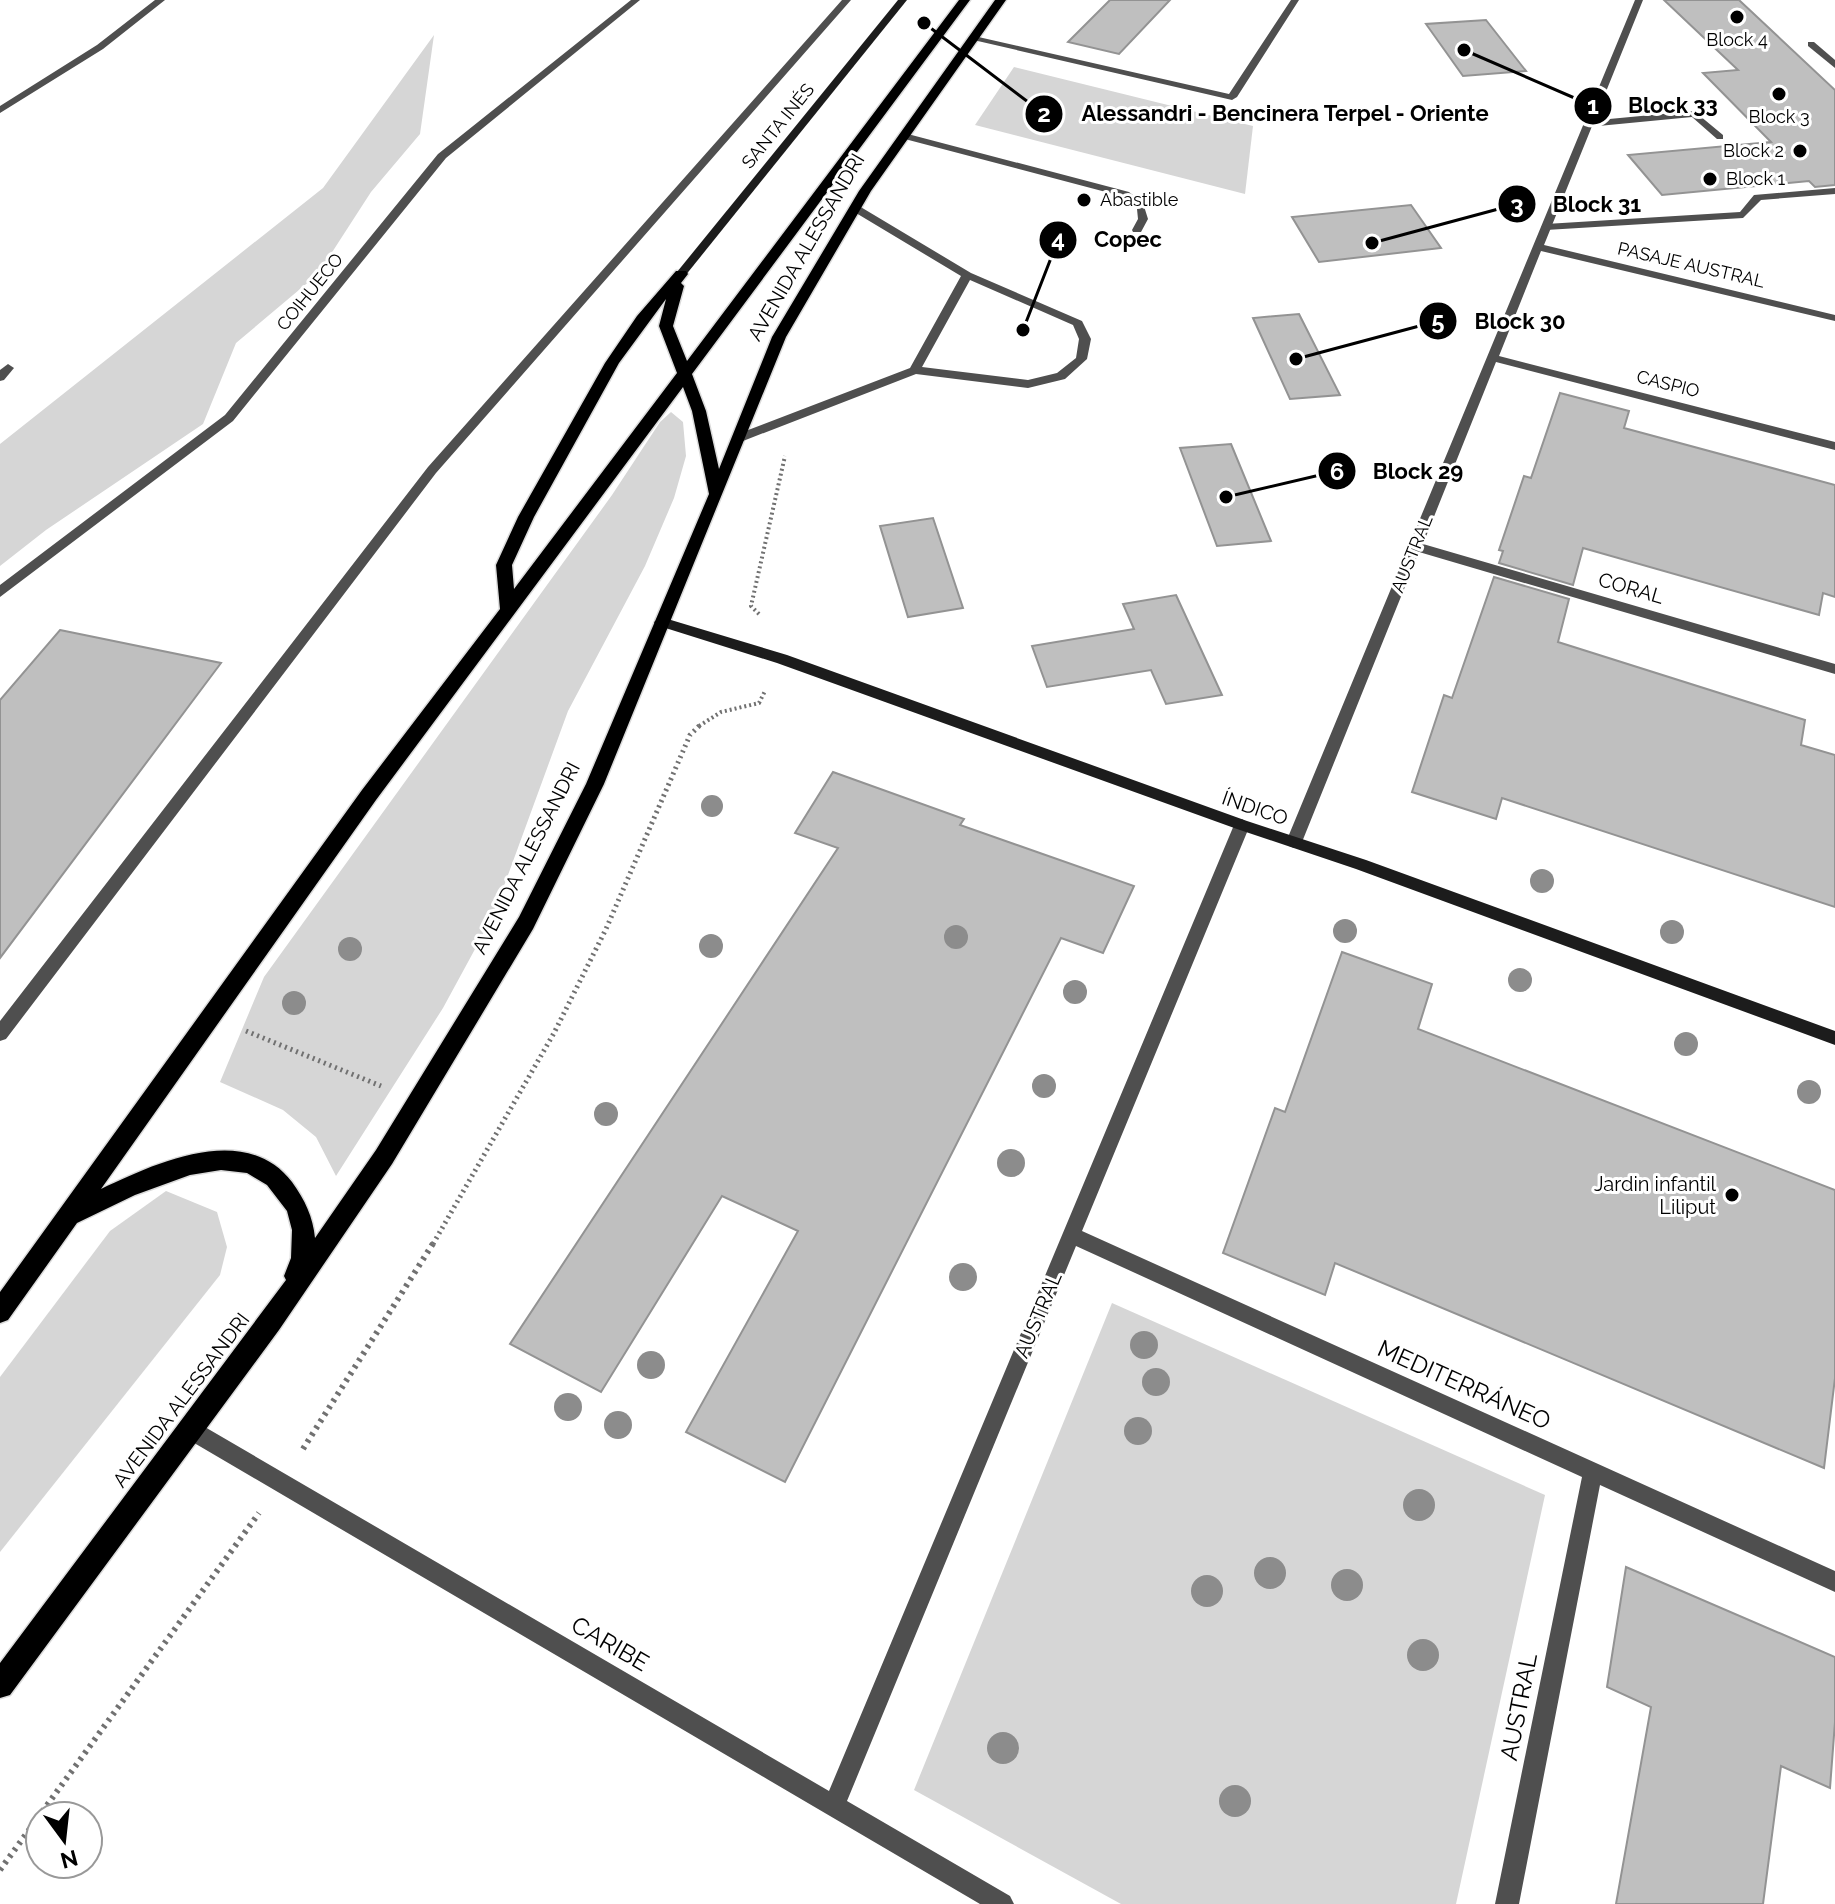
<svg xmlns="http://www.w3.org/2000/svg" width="1835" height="1904" font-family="Raleway,sans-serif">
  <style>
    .green { fill: #d6d6d6 }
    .building { fill: #bfbfbf; stroke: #939393; stroke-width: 2 }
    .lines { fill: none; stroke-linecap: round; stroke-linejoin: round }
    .primary-casing { stroke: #dbdbdb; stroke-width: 3 }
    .path-far2 { stroke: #717171; stroke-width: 4; stroke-dasharray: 2 3; stroke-linecap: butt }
    .path-far1 { stroke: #717171; stroke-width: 5; stroke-dasharray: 2 4; stroke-linecap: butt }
    .path { stroke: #717171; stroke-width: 6; stroke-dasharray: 3 5; stroke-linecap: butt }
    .lane { fill: #4f4f4f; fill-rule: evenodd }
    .street { fill: #4f4f4f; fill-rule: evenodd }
    .secondary { fill: #1c1c1c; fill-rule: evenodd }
    .primary { fill: #000; fill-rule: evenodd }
    .tree { fill: #8c8c8c }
    .poi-dot { fill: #000; stroke: #fff; stroke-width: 3 }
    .labels { text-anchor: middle; stroke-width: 6; stroke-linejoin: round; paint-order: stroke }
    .far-poi-label { font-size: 18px; fill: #000; stroke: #fff }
    .far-street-label { font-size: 18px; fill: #000; stroke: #fff }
    .street-label { font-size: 20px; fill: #000; stroke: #fff }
    .poi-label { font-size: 20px; fill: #000; stroke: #fff; text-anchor: end }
    .near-street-label { font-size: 24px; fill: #000; stroke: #fff }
    .leader { fill: none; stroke: #000; stroke-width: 3 }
    .callout-dot { fill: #000; stroke: #fff; stroke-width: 3 }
    .mark-label { font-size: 24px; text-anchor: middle; font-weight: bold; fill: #fff }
    .callout-label { font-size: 22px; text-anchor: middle; font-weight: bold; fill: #000; stroke: #fff; stroke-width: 6; stroke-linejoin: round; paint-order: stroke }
  </style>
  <rect width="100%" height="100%" fill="#fff"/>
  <g class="green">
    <path d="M434,35L420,134L371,192L318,274L236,343L203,424L46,530L0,566V444L323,188Z"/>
    <path d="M1014,67L1253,126L1245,194L975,125Z"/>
    <path d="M671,412L683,422L686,456L674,498L645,566L568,711L493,916L443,1008L336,1176L316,1137L283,1110L220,1082L264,977L612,495L660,422Z"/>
    <path d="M166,1191L217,1212L227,1247L220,1275L0,1552V1377L110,1231Z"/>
    <path d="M1112,1303L1545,1495L1456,1904H1121L914,1790Z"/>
  </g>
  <g class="building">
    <path d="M1110,0H1170L1119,54L1068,42Z"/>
    <path d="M1664,0H1739L1835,90V185L1815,187L1809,181L1662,195L1628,155L1771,142L1703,73L1738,70Z"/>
    <path d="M1486,20L1526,71L1463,76L1426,24Z"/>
    <path d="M1411,205L1441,248L1319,262L1292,217Z"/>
    <path d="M1299,314L1340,395L1290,399L1253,318Z"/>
    <path d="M1560,393L1629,411L1624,428L1835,485V597L1823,593L1819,615L1583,548L1573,585L1499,563L1503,551L1499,550L1524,476L1531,478Z"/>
    <path d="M1231,444L1271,541L1217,546L1180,448Z"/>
    <path d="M933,518L963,608L908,617L880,526Z"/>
    <path d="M1494,577L1569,599L1558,642L1805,720L1801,745L1835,755V907L1502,798L1496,819L1412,792L1444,695L1452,698Z"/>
    <path d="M1176,595L1222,695L1166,704L1151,670L1047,687L1032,646L1134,629L1123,604Z"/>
    <path d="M60,630L221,663L0,958V700Z"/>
    <path d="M833,772L964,819L960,825L1134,886L1103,953L1061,938L785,1482L686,1432L798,1231L722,1196L601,1392L510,1344L838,848L795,833Z"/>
    <path d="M1342,952L1432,984L1418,1029L1835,1190V1378L1824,1468L1335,1263L1325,1295L1223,1253L1275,1108L1285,1112Z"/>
    <path d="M1626,1567L1835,1657V1722L1830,1788L1781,1766L1763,1904H1616L1651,1707L1607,1687Z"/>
  </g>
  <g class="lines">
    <defs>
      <path id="primary" d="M959,0H970L692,374L706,411L719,469L772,337L859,191L995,0H1006L871,191L786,337L604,784L533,929L392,1164L279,1330L10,1695L0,1698V1663L286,1280L284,1276L291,1258L292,1230L287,1211L267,1185L247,1173L221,1170L190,1175L135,1195L77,1223L8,1320L0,1323V1292L362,790L500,609L496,565L518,517L605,363L637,316L676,271H686L688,274L681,283L684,286L673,326L687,361ZM666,299L659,326L677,373L514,589L512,565L534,517L619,363ZM683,387L692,411L709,494L586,784L519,917L376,1150L315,1238C313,1217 305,1200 292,1182C245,1121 156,1163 101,1189L376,800Z"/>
    </defs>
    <use href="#primary" class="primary-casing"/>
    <g class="path-far2">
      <path d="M759,614L751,606L785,456"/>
      <path d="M699,726L721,712L759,703L765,691"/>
    </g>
    <g class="path-far1">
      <path d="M246,1031L381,1086"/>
      <path d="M433,1244L554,1033L606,929L690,735L701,724"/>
    </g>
    <g class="path">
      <path d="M303,1449L434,1242"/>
      <path d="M0,1870L259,1513"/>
    </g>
    <g class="lane">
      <path d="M842,0H851L436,473L6,1039L0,1041V1021L428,467Z"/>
      <path d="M1291,0H1299L1237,97L1232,100L969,39L974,36L1229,94Z"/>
      <path d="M1808,42H1814L1835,60V68L1808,46Z"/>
      <path d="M1694,111L1723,135V139H1717L1692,117L1588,127L1583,124L1588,121Z"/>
      <path d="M904,133L1129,192L1143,203L1148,219L1141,232H1133L1132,230L1138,219L1137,209L1121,196L901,138L899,136Z"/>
      <path d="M1835,188V194L1761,200L1743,218L1546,230L1541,227L1546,224L1740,212L1754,195Z"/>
      <path d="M851,206H859L971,273L1082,321L1091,339L1087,359L1065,379L1028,388L916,374L743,441H735V435L910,368L961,276L851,210ZM970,280L1073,325L1079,339L1076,358L1057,373L1028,380L922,367Z"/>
    </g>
    <g class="street">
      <path d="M155,0H165L103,49L0,113V106L97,45Z"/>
      <path d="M631,0H640L446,158L233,421L0,597V585L225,415L438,154Z"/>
      <path d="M1635,0H1643L1544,245L1835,315V321L1541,251L1499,356L1835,442V450L1496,362L1423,544L1835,664V674L1419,552L1302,842L1294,848L1289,846L1286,842Z"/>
      <path d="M8,364L14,368L4,380L0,381V370Z"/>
      <path d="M1242,819L1250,825L1082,1231L1835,1571V1592L1600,1485L1519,1904H1495L1582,1477L1076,1246L847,1801L1010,1896L1014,1904H980L184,1437L181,1430L184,1423L191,1420L198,1423L829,1791L1234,825Z"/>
    </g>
    <g class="secondary">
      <path d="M898,0H907L685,276H677V272Z"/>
      <path d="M661,617L787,655L1247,821L1366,860L1835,1031V1045L1356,869L1237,829L777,663L656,625L654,622Z"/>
    </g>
    <use href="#primary" class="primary"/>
  </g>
  <g class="tree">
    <circle cx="712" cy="806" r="11"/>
    <circle cx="1542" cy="881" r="12"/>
    <circle cx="1345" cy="931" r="12"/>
    <circle cx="1672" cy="932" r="12"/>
    <circle cx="956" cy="937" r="12"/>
    <circle cx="711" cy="946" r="12"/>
    <circle cx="350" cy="949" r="12"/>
    <circle cx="1520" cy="980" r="12"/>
    <circle cx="1075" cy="992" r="12"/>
    <circle cx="294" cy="1003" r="12"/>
    <circle cx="1686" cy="1044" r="12"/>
    <circle cx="1044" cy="1086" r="12"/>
    <circle cx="1809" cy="1092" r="12"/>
    <circle cx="606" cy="1114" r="12"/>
    <circle cx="1011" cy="1163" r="14"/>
    <circle cx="963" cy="1277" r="14"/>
    <circle cx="1144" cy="1345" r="14"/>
    <circle cx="651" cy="1365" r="14"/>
    <circle cx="1156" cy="1382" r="14"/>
    <circle cx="568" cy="1407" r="14"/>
    <circle cx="618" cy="1425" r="14"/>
    <circle cx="1138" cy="1431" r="14"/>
    <circle cx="1419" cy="1505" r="16"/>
    <circle cx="1270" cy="1573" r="16"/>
    <circle cx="1347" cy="1585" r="16"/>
    <circle cx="1207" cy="1591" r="16"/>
    <circle cx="1423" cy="1655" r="16"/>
    <circle cx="1003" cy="1748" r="16"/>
    <circle cx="1235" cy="1801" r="16"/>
  </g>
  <g class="poi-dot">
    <circle cx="1737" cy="17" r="8"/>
    <circle cx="1779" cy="94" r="8"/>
    <circle cx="1800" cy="151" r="8"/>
    <circle cx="1710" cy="179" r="8"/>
    <circle cx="1084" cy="200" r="8"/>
    <circle cx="1732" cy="1195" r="8"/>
  </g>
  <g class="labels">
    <g class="far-poi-label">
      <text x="1737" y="46">Block 4</text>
      <text x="1779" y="123">Block 3</text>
      <text x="1784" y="157" text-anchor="end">Block 2</text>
      <text x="1726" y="185" text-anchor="start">Block 1</text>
      <text x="1100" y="206" text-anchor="start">Abastible</text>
    </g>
    <g class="far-street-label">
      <text transform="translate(778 126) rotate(-51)" y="6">SANTA INÉS</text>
      <text transform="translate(1691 265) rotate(13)" y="6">PASAJE AUSTRAL</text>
      <text transform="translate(310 292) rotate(-51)" y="6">COIHUECO</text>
      <text transform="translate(1668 384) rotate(14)" y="6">CASPIO</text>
      <text transform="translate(1412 554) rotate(-68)" y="6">AUSTRAL</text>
    </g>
    <g class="street-label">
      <text transform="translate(806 247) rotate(-60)" y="7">AVENIDA ALESSANDRI</text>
      <text transform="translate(1631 588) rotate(16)" y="7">CORAL</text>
      <text transform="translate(1255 808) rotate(19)" y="7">ÍNDICO</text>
      <text transform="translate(526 858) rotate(-63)" y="7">AVENIDA ALESSANDRI</text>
      <text transform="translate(1038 1315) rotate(-67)" y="7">AUSTRAL</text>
      <text transform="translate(181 1400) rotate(-53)" y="7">AVENIDA ALESSANDRI</text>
    </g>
    <g class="poi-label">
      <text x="1716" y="1191">Jardin infantil<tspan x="1716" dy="23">Liliput</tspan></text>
    </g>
    <g class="near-street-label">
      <text transform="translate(1464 1385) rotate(24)" y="8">MEDITERRÁNEO</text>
      <text transform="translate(610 1644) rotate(30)" y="8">CARIBE</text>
      <text transform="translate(1519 1707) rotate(-79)" y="8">AUSTRAL</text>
    </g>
  </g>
  <path class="leader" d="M1464 50L1593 106M924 23L1044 114M1372 243L1517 204M1023 330L1058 240M1296 359L1438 321M1226 497L1337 471"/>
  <g class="callout-dot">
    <circle cx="1464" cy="50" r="8"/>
    <circle cx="924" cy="23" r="8"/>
    <circle cx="1372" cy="243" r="8"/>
    <circle cx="1023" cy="330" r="8"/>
    <circle cx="1296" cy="359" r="8"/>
    <circle cx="1226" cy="497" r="8"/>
    <circle cx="1593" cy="106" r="20"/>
    <circle cx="1044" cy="114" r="20"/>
    <circle cx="1517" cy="204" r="20"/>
    <circle cx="1058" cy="240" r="20"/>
    <circle cx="1438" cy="321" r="20"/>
    <circle cx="1337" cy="471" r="20"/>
  </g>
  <g class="mark-label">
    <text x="1593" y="114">1</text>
    <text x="1044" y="122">2</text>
    <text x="1517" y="213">3</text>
    <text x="1058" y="248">4</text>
    <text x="1438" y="329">5</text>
    <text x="1337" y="480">6</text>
  </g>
  <g class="callout-label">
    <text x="1673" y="113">Block 33</text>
    <text x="1285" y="121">Alessandri - Bencinera Terpel - Oriente</text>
    <text x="1597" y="212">Block 31</text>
    <text x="1128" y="247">Copec</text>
    <text x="1520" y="329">Block 30</text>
    <text x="1418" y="479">Block 29</text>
  </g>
  <g transform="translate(64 1840) rotate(165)"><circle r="38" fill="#ffffff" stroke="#999999" stroke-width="2"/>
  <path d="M0-6L14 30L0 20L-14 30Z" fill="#000000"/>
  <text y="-12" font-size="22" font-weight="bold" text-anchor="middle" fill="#000000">N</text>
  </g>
</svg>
